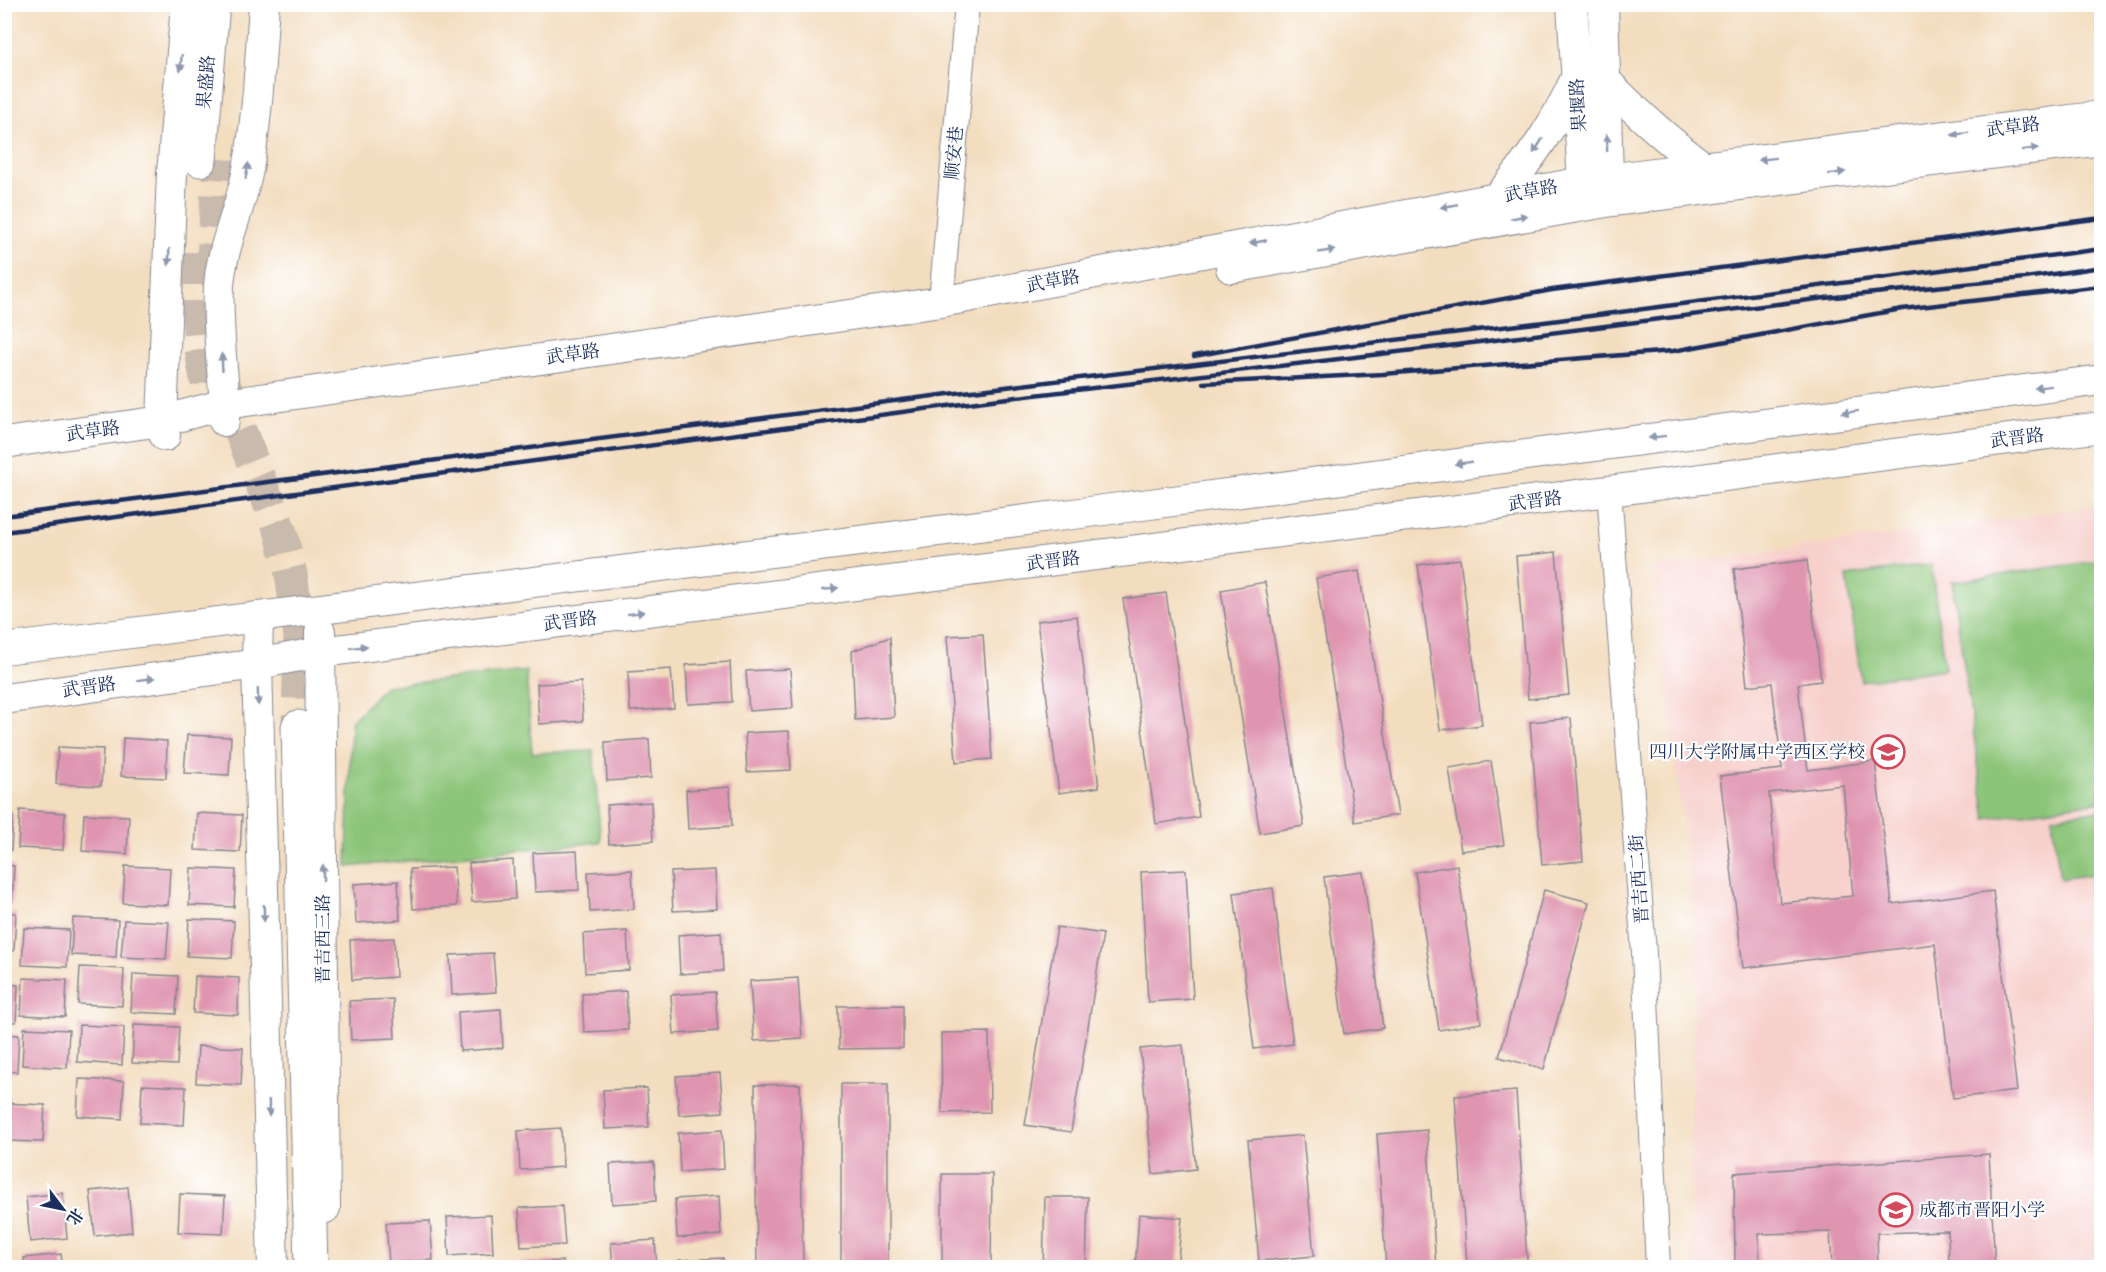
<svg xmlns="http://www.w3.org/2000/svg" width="2106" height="1272" font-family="'IM FELL Great Primer','Noto Serif SC',serif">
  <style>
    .built { fill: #f7d0cc }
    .green { fill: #8cc579; stroke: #547a6c; stroke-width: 1.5 }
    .building { fill: #df95b0; fill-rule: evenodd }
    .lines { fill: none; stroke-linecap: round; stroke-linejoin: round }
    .secondary-tunnel { stroke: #c8baac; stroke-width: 33; stroke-dasharray: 33 16; stroke-linecap: butt }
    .minor-casing { stroke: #87868e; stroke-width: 26 }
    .tertiary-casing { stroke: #87868e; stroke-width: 32 }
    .secondary-casing { stroke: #87868e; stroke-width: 35 }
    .minor { stroke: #fff; stroke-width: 24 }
    .tertiary { stroke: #fff; stroke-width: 30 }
    .secondary { stroke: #fff; stroke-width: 33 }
    .rail { stroke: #1b2f5e; stroke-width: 4.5 }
    .oneway { fill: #8d97ae }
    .labels { text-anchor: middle; stroke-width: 4.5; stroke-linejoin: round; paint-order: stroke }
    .street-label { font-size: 18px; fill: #1b2f5e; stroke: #fff }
    .poi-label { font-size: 18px; fill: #1b2f5e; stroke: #fff; text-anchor: end }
  </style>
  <rect width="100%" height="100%" fill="#fff"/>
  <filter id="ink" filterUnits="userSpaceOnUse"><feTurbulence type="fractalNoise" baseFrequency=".0167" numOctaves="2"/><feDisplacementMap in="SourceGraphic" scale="12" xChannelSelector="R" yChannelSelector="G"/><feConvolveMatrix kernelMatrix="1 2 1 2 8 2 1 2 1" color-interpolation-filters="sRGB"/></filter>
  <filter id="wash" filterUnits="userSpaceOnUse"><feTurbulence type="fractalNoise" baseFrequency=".008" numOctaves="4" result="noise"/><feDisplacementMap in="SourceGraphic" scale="24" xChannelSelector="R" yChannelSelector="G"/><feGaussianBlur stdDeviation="1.35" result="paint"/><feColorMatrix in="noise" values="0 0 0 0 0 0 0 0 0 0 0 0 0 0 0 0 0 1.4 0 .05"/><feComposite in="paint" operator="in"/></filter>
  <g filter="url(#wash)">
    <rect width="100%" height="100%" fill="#f3ddbf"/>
    <path class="built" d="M2101,506V1267H1692L1690,1152L1696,936L1653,568Z"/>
    <g class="green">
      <path d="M2101,560V801L1986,819L1952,582Z"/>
      <path d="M1931,564L1945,669L1861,681L1847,576Z"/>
      <path d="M526,671L532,753L593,751L601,842L347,867L351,722L385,686Z"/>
      <path d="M2101,810V873L2060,879L2052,817Z"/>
    </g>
    <g id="blocks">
      <g class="building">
        <path d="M1556,552L1569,695L1528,699L1516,556Z"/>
        <path d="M1460,559L1482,725L1440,730L1418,565Z"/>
        <path d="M1807,560L1821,681L1798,684L1808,770L1875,761L1892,904L1993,891L2017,1091L1953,1098L1935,944L1743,968L1720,776L1782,769L1772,683L1747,686L1734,569ZM1843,785L1853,896L1780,903L1769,793Z"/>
        <path d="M1359,571L1398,815L1355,822L1316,578Z"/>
        <path d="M1265,582L1304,826L1260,833L1221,590Z"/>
        <path d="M1166,593L1199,817L1156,824L1123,599Z"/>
        <path d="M1077,616L1099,787L1059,793L1037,621Z"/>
        <path d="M983,634L992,759L956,762L947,636Z"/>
        <path d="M890,637L894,717L855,720L852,651Z"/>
        <path d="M730,662L732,702L688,704L686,665Z"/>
        <path d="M671,669L674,708L630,711L628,672Z"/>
        <path d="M790,669L793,708L749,711L746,671Z"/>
        <path d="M581,682L583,721L539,724L537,684Z"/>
        <path d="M1571,718L1583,861L1542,865L1530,722Z"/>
        <path d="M789,731L791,770L747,772L745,733Z"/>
        <path d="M187,735L231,737L229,775L184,773Z"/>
        <path d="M123,738L167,741L166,778L121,776Z"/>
        <path d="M649,739L651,778L607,781L605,742Z"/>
        <path d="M58,747L103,749L101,786L56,784Z"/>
        <path d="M1491,761L1504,845L1461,851L1449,768Z"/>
        <path d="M730,787L732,826L688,829L686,790Z"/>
        <path d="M651,802L653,841L609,844L607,805Z"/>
        <path d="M20,810L65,813L63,850L18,848Z"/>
        <path d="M4,813H13L11,851L4,850Z"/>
        <path d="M197,813L242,815L240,852L195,850Z"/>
        <path d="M84,814L129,816L127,854L82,851Z"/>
        <path d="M577,851L579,890L535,892L533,853Z"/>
        <path d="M513,860L515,899L472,902L469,863Z"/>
        <path d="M4,865L14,866L12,903H4Z"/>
        <path d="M1457,865L1481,1023L1439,1030L1415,872Z"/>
        <path d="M125,866L170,868L168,905L123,903Z"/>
        <path d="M454,867L457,906L413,909L410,869Z"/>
        <path d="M191,868L236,870L234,907L189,905Z"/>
        <path d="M632,870L634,909L590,912L588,872Z"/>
        <path d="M715,870L717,909L673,911L671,872Z"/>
        <path d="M1186,870L1193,999L1148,1002L1141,872Z"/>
        <path d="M1363,872L1383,1028L1344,1034L1324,877Z"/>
        <path d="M398,881L400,920L356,923L354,884Z"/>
        <path d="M1273,888L1293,1044L1254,1049L1234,893Z"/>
        <path d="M1544,890L1589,902L1544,1069L1499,1057Z"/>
        <path d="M4,913H16L14,951L4,950Z"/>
        <path d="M73,918L118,920L116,957L71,955Z"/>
        <path d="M189,919L234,921L232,958L187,956Z"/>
        <path d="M124,920L169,922L166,959L121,957Z"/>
        <path d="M1057,927L1103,934L1071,1132L1025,1125Z"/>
        <path d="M24,928L69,930L67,967L22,965Z"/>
        <path d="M627,931L629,970L585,973L583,934Z"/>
        <path d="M721,932L723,971L680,974L678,935Z"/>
        <path d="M394,938L396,977L352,980L350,940Z"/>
        <path d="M493,953L496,992L452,995L450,955Z"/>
        <path d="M80,967L124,969L122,1006L78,1004Z"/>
        <path d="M133,974L178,976L176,1014L131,1012Z"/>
        <path d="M195,976L239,978L238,1015L193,1013Z"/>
        <path d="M23,978L67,980L65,1017L21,1015Z"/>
        <path d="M798,978L802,1038L754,1041L750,981Z"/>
        <path d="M4,984L18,985L16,1022L4,1021Z"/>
        <path d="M626,991L628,1030L584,1032L582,994Z"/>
        <path d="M715,992L718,1031L674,1034L671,995Z"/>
        <path d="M393,999L395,1038L351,1040L349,1001Z"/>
        <path d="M903,1005V1048L839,1049L838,1006Z"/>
        <path d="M501,1009L503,1048L460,1051L458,1012Z"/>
        <path d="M79,1025L124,1027L122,1065L77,1062Z"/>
        <path d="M134,1025L179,1027L177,1065L132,1063Z"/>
        <path d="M24,1028L69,1030L67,1068L22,1065Z"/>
        <path d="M989,1032L990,1112L942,1113L941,1033Z"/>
        <path d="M4,1034L19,1035L17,1072L4,1071Z"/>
        <path d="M1183,1045L1196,1169L1153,1174L1140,1049Z"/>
        <path d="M198,1046L243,1048L241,1085L196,1083Z"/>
        <path d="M720,1073L723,1112L679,1115L676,1076Z"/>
        <path d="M79,1079L124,1081L122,1119L77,1116Z"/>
        <path d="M800,1084L803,1268H757L755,1085Z"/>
        <rect x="841" y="1084" width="47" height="184"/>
        <path d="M142,1085L186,1087L184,1125L140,1123Z"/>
        <path d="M647,1088L649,1127L605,1129L603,1090Z"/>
        <path d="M1516,1091L1527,1260L1467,1264L1455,1096Z"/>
        <path d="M4,1103L45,1105L43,1142L4,1141Z"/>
        <path d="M561,1128L563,1167L520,1170L518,1131Z"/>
        <path d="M722,1130L724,1169L680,1172L678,1133Z"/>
        <path d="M1427,1130L1436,1268H1386L1377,1134Z"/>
        <path d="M1303,1135L1314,1256L1259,1261L1248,1140Z"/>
        <path d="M1989,1154L1995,1268H1949L1948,1231L1877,1233L1878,1268H1832L1830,1232L1759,1234L1760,1268H1735L1734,1173Z"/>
        <path d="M654,1162L656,1201L612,1204L610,1164Z"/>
        <path d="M942,1174H992L991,1268H942Z"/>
        <path d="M128,1187L132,1232L95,1236L90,1191Z"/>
        <path d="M63,1193L67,1238L30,1242L26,1197Z"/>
        <path d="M180,1194L225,1196L223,1234L178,1232Z"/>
        <path d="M719,1196L721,1235L677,1238L675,1199Z"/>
        <path d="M1045,1197H1088L1086,1268H1043Z"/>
        <path d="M562,1206L565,1245L521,1247L519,1208Z"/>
        <path d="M1139,1214L1182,1218L1177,1268H1135Z"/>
        <path d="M491,1215L493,1253L449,1256L447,1217Z"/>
        <path d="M430,1221L433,1260L389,1263L386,1223Z"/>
        <path d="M655,1240L657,1268H613L611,1243Z"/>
        <path d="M61,1254L63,1268H25L24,1258Z"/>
        <path d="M723,1258V1268H679V1260Z"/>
        <path d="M563,1261L564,1268H520L519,1263Z"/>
      </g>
    </g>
  </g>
  <g filter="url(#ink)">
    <use href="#blocks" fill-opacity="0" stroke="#87868e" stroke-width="1.5"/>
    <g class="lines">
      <g class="secondary-tunnel">
        <path d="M198,252C198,307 196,362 217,414"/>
        <path d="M212,277L219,159"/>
        <path d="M224,384L239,428L281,533L291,574L300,636L298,727"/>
      </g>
      <defs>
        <g id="minor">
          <path d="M941,302L967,4"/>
          <path d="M1609,491L1644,953L1658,1268"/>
        </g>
        <g id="tertiary">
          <path d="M1572,4L1583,182L1586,202"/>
          <path d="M1603,4L1608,178L1611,198"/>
          <path d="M1605,80C1637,113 1666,140 1704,167"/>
          <path d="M1498,197C1531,159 1554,126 1575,80"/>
          <path d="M1231,268L1612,201L2102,140"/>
          <path d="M224,421L225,404C222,365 217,324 219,285C222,245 241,208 248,169C258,115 260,59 264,4"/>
          <path d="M165,436L162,421L172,173L186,4"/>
          <path d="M4,443L162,421L225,404L941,302L1583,182L2102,116"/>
          <path d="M258,617L257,664L273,1268"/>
          <path d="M320,632L325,1208"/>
          <path d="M4,649L1081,513L2102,380"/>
          <path d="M4,699L257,664L321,652L1609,491L2102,427"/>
        </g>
        <g id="secondary">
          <path d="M200,160L213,4"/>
          <path d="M298,727L311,1268"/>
        </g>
      </defs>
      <use href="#minor" class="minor-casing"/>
      <use href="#tertiary" class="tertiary-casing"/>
      <use href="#secondary" class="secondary-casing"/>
      <use href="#minor" class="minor"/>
      <use href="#tertiary" class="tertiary"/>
      <use href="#secondary" class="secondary"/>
      <g class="rail">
        <path d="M1194,356L1552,290L2102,218"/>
        <path d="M1203,383L1383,374L1673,351L1902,309L2102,286"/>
        <path d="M4,516L964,392L1544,322L2102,249"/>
        <path d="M4,532L992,400L1448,346L1825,298L2025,278L2102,267"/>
      </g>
    </g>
    <defs><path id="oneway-solid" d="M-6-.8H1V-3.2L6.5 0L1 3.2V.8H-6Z" transform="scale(1.5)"/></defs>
    <g class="oneway">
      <use href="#oneway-solid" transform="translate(181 63) rotate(95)"/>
      <use href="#oneway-solid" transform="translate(1960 134) rotate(173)"/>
      <use href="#oneway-solid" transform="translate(1607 143) rotate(-91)"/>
      <use href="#oneway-solid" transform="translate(1538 146) rotate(123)"/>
      <use href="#oneway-solid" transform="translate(2030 149) rotate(-7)"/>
      <use href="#oneway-solid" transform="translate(1767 159) rotate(173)"/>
      <use href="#oneway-solid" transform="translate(247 171) rotate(-79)"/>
      <use href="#oneway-solid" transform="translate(1837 173) rotate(-7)"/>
      <use href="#oneway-solid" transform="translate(1449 206) rotate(169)"/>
      <use href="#oneway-solid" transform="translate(1519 217) rotate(-10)"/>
      <use href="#oneway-solid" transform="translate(1258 242) rotate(169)"/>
      <use href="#oneway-solid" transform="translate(1327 251) rotate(-10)"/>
      <use href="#oneway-solid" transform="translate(169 257) rotate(92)"/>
      <use href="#oneway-solid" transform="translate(222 362) rotate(-93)"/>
      <use href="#oneway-solid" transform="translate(2043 387) rotate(173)"/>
      <use href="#oneway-solid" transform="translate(1850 412) rotate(173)"/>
      <use href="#oneway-solid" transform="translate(1657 437) rotate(173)"/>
      <use href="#oneway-solid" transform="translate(1463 463) rotate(173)"/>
      <use href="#oneway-solid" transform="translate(830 589) rotate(-7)"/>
      <use href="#oneway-solid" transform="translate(636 613) rotate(-7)"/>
      <use href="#oneway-solid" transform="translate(359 647) rotate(-7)"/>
      <use href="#oneway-solid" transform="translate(146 679) rotate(-8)"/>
      <use href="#oneway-solid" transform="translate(258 697) rotate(89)"/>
      <use href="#oneway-solid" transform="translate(323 873) rotate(-90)"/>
      <use href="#oneway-solid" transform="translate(264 913) rotate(89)"/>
      <use href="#oneway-solid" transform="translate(269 1108) rotate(89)"/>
    </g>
  </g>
  <defs>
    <symbol id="school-ring" viewBox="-11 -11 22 22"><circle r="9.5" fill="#fff" stroke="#d1495b" stroke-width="1.5"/><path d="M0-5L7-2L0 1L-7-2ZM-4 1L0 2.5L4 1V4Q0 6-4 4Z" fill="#d1495b"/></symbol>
  </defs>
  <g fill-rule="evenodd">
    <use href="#school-ring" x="1869" y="733" width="38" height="38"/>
    <use href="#school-ring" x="1877" y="1191" width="38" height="38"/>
  </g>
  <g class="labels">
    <g class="street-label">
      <text transform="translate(206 82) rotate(-85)" y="6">果盛路</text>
      <text transform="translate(1578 105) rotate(-93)" y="6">果堰路</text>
      <text transform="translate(2013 127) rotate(-7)" y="6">武草路</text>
      <text transform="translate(954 153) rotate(-85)" y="6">顺安巷</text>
      <text transform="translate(1531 191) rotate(-10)" y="6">武草路</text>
      <text transform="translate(1053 281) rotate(-11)" y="6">武草路</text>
      <text transform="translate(573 354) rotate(-8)" y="6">武草路</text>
      <text transform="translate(93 431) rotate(-8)" y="6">武草路</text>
      <text transform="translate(2017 438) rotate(-7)" y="6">武晋路</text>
      <text transform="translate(1535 501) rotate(-7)" y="6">武晋路</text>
      <text transform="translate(1053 561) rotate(-7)" y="6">武晋路</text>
      <text transform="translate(570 621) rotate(-7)" y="6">武晋路</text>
      <text transform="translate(89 687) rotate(-8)" y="6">武晋路</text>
      <text transform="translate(1639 879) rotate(-94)" y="6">晋吉西二街</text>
      <text transform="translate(323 939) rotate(-90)" y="6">晋吉西三路</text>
    </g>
    <g class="poi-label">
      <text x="1865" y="758">四川大学附属中学西区学校</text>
      <text x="1919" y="1216" text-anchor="start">成都市晋阳小学</text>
    </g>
  </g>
  <rect width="2106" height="1272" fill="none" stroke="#fff" stroke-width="24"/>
  <g transform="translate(63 1209) rotate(122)" stroke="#ffffff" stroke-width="4.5" paint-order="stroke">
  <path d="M0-4.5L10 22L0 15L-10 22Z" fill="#1b2f5e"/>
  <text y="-9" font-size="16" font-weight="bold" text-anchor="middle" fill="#1b2f5e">北</text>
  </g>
</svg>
